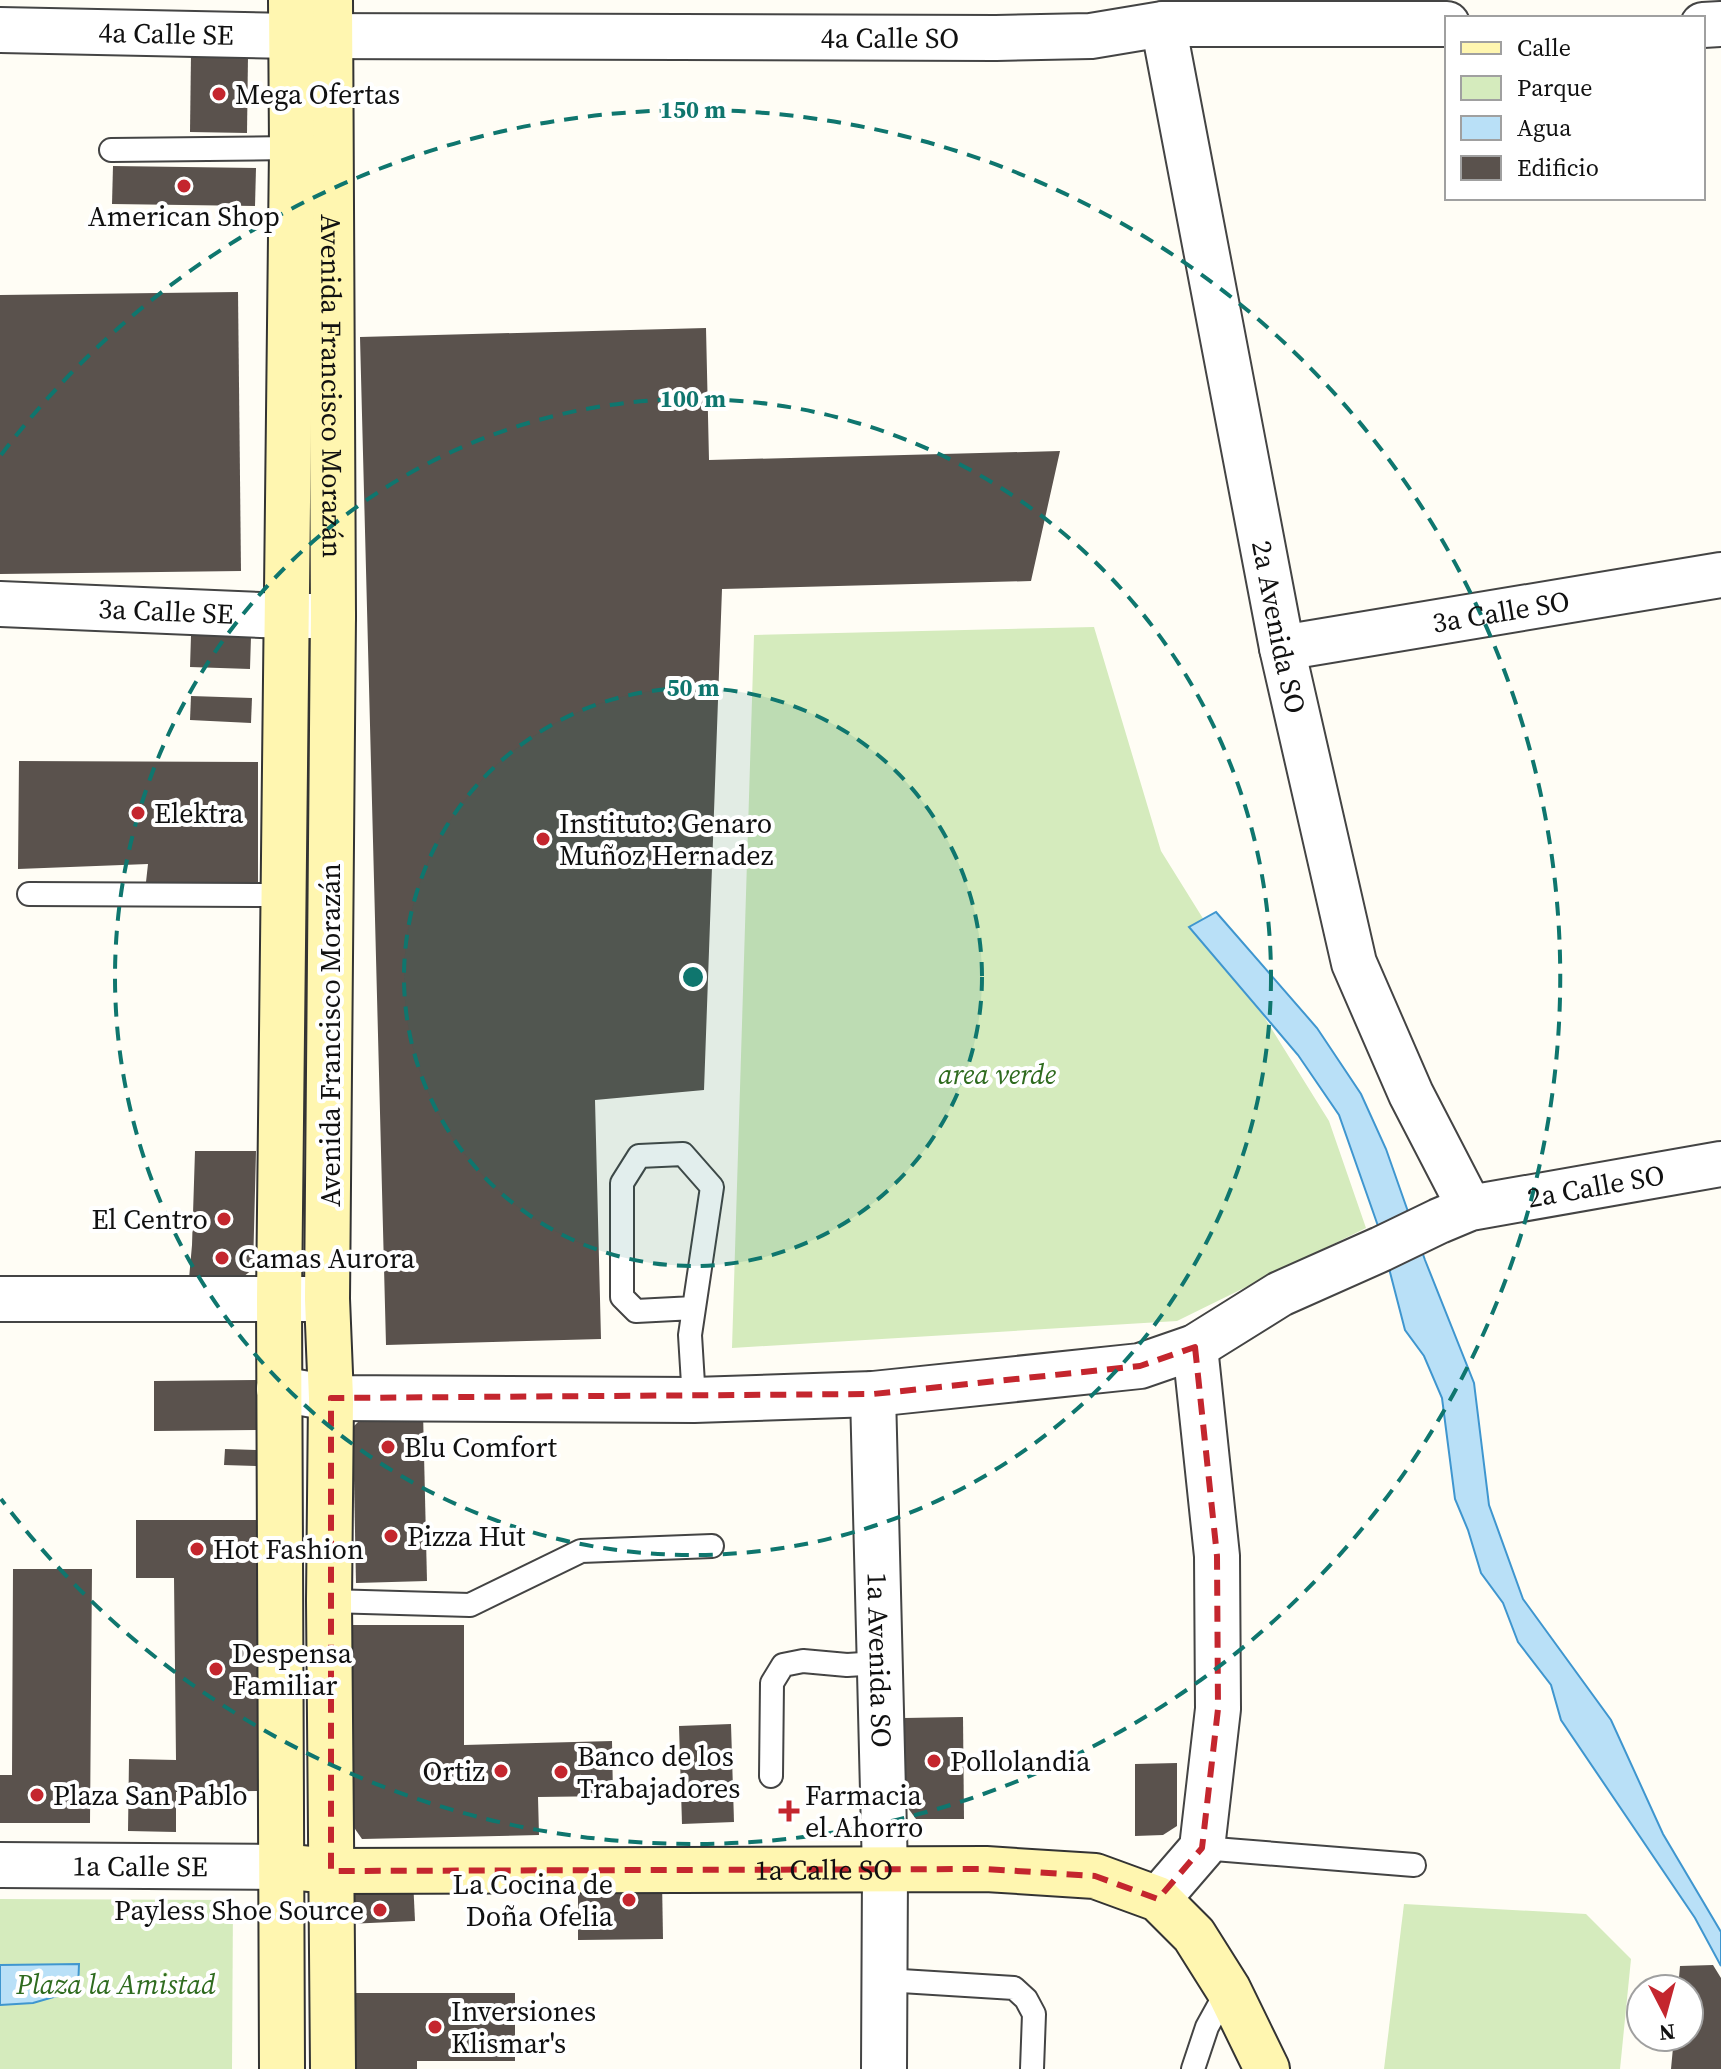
<svg xmlns="http://www.w3.org/2000/svg" width="1721" height="2069" font-family="'Source Serif 4',serif">
  <style>
    .green { fill: #d5ebbd }
    .water { fill: #b9e0f7; stroke: #3f96cf; stroke-width: 2 }
    .building { fill: #5a524d }
    .lines { fill: none; stroke-linecap: round; stroke-linejoin: round }
    .lane-casing { stroke: #444; stroke-width: 26 }
    .street-casing { stroke: #444; stroke-width: 48 }
    .secondary-casing { stroke: #333; stroke-width: 48 }
    .lane { stroke: #fff; stroke-width: 22 }
    .street { stroke: #fff; stroke-width: 44 }
    .secondary { stroke: #fff6b0; stroke-width: 44 }
    .marked { fill: none; stroke: #c4262e; stroke-width: 6; stroke-dasharray: 16 10; stroke-linejoin: round }
    .ring { fill: none; stroke: #0f766e; stroke-width: 4; stroke-dasharray: 14 10 }
    .poi-dot { fill: #c4262e; stroke: #fff; stroke-width: 3 }
    .labels { text-anchor: middle; stroke-width: 8; stroke-linejoin: round; paint-order: stroke }
    .street-label { font-size: 28px; fill: #111; stroke: #fff }
    .poi-label { font-size: 28px; fill: #111; stroke: #fff; text-anchor: start }
    .park-label { font-size: 28px; font-style: italic; fill: #2f6b1f; stroke: #fff }
    .centre { fill: #0f766e; stroke: #fff; stroke-width: 4 }
    .ring-label { font-size: 24px; text-anchor: middle; font-weight: bold; fill: #0f766e; stroke: #fff; stroke-width: 8; stroke-linejoin: round; paint-order: stroke }
  </style>
  <rect width="100%" height="100%" fill="#fffdf5"/>
  <g class="green">
    <path d="M1094,627L1161,851L1329,1121L1366,1228L1177,1321L732,1348L754,635Z"/>
    <path d="M0,1899L233,1900L232,2069H0Z"/>
    <path d="M1404,1904L1586,1914L1631,1959L1620,2069H1384Z"/>
  </g>
  <g class="water">
    <path d="M1216,912L1317,1028L1361,1094L1386,1149L1425,1260L1474,1383L1489,1505L1523,1599L1611,1720L1663,1834L1721,1932V1966L1695,1918L1561,1720L1551,1685L1518,1642L1503,1603L1481,1573L1468,1530L1455,1499L1442,1398L1424,1356L1405,1330L1378,1226L1339,1115L1298,1055L1189,927Z"/>
    <path d="M79,1964L78,1990L33,2003L0,2005V1965Z"/>
  </g>
  <g class="building">
    <path d="M191,54L248,55L247,133L190,132Z"/>
    <path d="M113,166L256,168L255,206L112,204Z"/>
    <path d="M238,292L241,571L0,574V295Z"/>
    <path d="M706,328L709,460L1060,451L1031,581L722,589L704,1090L595,1100L601,1339L386,1345L360,337Z"/>
    <path d="M191,635L251,636L250,669L190,667Z"/>
    <path d="M191,696L252,698L251,723L190,720Z"/>
    <path d="M19,761L258,762V885L146,882L148,864L18,869Z"/>
    <path d="M195,1151H256L253,1269L238,1281L189,1279L192,1245Z"/>
    <path d="M260,1380V1430L154,1431V1381Z"/>
    <path d="M423,1412L427,1581L356,1583L353,1427L366,1414Z"/>
    <path d="M225,1449L258,1450L257,1466L224,1465Z"/>
    <path d="M136,1520H257L258,1791L176,1792V1832L128,1831L129,1759L176,1760L174,1578H136Z"/>
    <path d="M13,1569H92L90,1823H0V1775H12Z"/>
    <path d="M345,1625H464V1745L612,1741L613,1796L538,1797L539,1835L362,1839L346,1816Z"/>
    <path d="M963,1717L964,1819H916L905,1804L904,1718Z"/>
    <path d="M731,1724L734,1822L682,1824L679,1726Z"/>
    <path d="M1177,1763V1826L1163,1835L1135,1836V1764Z"/>
    <path d="M413,1879L415,1921L347,1924L346,1899L366,1880Z"/>
    <path d="M662,1880L663,1939L578,1940V1881Z"/>
    <path d="M1713,1965L1721,1978V2069H1671L1674,2037H1689V1989H1678L1680,1966Z"/>
    <path d="M355,1993H515V2061H417V2069H355Z"/>
  </g>
  <g class="lines">
    <defs>
      <g id="lane">
        <path d="M111,150L292,148"/>
        <path d="M29,894L283,895"/>
        <path d="M694,1400L690,1335L712,1187L683,1154L639,1156L622,1183V1297L636,1311L694,1308"/>
        <path d="M329,1601L470,1605L581,1551L712,1546"/>
        <path d="M771,1776L772,1683L783,1665L803,1661L847,1665L880,1663"/>
        <path d="M1202,1848L1414,1865"/>
        <path d="M885,1980L1014,1988L1026,1999L1034,2014L1032,2069"/>
        <path d="M1193,2069L1207,2027L1228,1989"/>
      </g>
      <g id="street">
        <path id="s1" d="M1163,24L1282,648L1354,963L1411,1094L1470,1208"/>
        <path d="M1703,25L1721,24"/>
        <path id="s2" d="M0,30L292,36L996,38L1091,36L1163,24H1447"/>
        <path id="s3" d="M0,604L286,616H333"/>
        <path id="s4" d="M1282,648L1721,575"/>
        <path d="M0,1299H327"/>
        <path id="s5" d="M279,1389L331,1398L694,1400L873,1394L1140,1366L1195,1347L1280,1294L1381,1249L1439,1221L1470,1208L1721,1164"/>
        <path id="s6" d="M873,1394L885,1871L884,2069"/>
        <path id="s7" d="M0,1865L281,1867"/>
        <path d="M1158,1899L1202,1848L1218,1709L1217,1556L1195,1347"/>
      </g>
      <g id="secondary">
        <path id="s8" d="M330,0L333,616L327,1299L331,1398L329,1601L333,2069"/>
        <path id="s9" d="M300,1868L331,1871L986,1869L1095,1876L1158,1899L1194,1935L1228,1989L1267,2069"/>
        <path d="M282,2069L279,1299L292,148L291,0"/>
      </g>
    </defs>
    <use href="#lane" class="lane-casing"/>
    <use href="#street" class="street-casing"/>
    <use href="#secondary" class="secondary-casing"/>
    <use href="#lane" class="lane"/>
    <use href="#street" class="street"/>
    <use href="#secondary" class="secondary"/>
  </g>
  <path class="marked" d="M1195,1347L1217,1556L1218,1709L1202,1848L1158,1899L1095,1876L986,1869L331,1871V1398L873,1394L1140,1366Z"/>
  <circle cx="693" cy="977" r="289" fill="#0f766e" fill-opacity=".12"/>
  <g class="ring">
    <circle cx="693" cy="977" r="289"/>
    <circle cx="693" cy="977" r="578"/>
    <path d="M1 455A867 867 0 1 1 1 1499"/>
  </g>
  <g class="poi-dot">
    <circle cx="219" cy="94" r="8"/>
    <circle cx="184" cy="186" r="8"/>
    <circle cx="138" cy="813" r="8"/>
    <circle cx="543" cy="839" r="8"/>
    <circle cx="224" cy="1219" r="8"/>
    <circle cx="222" cy="1258" r="8"/>
    <circle cx="388" cy="1447" r="8"/>
    <circle cx="391" cy="1536" r="8"/>
    <circle cx="197" cy="1549" r="8"/>
    <circle cx="216" cy="1669" r="8"/>
    <circle cx="934" cy="1761" r="8"/>
    <circle cx="501" cy="1771" r="8"/>
    <circle cx="561" cy="1772" r="8"/>
    <circle cx="37" cy="1795" r="8"/>
    <path d="M785 1799h8v8h8v8h-8v8h-8v-8h-8v-8h8z"/>
    <circle cx="629" cy="1900" r="8"/>
    <circle cx="380" cy="1910" r="8"/>
    <circle cx="435" cy="2027" r="8"/>
  </g>
  <g class="labels">
    <g class="street-label">
      <text dy="10" stroke="none"><textPath href="#s2" startOffset="166">4a Calle SE</textPath></text>
      <text dy="10" stroke="none"><textPath href="#s2" startOffset="890">4a Calle SO</textPath></text>
      <text dy="10" stroke="none"><textPath href="#s8" startOffset="386">Avenida Francisco Morazán</textPath></text>
      <text dy="10" stroke="none"><textPath href="#s3" startOffset="166">3a Calle SE</textPath></text>
      <text dy="10" stroke="none"><textPath href="#s4" startOffset="222">3a Calle SO</textPath></text>
      <text dy="10" stroke="none"><textPath href="#s1" startOffset="614">2a Avenida SO</textPath></text>
      <text transform="translate(330 1035) rotate(-90)" y="10">Avenida Francisco Morazán</text>
      <text dy="10" stroke="none"><textPath href="#s5" startOffset="1358">2a Calle SO</textPath></text>
      <text dy="10" stroke="none"><textPath href="#s6" startOffset="266">1a Avenida SO</textPath></text>
      <text dy="10" stroke="none"><textPath href="#s7" startOffset="140">1a Calle SE</textPath></text>
      <text dy="10" stroke="none"><textPath href="#s9" startOffset="524">1a Calle SO</textPath></text>
    </g>
    <g class="poi-label">
      <text x="235" y="104">Mega Ofertas</text>
      <text x="184" y="226" text-anchor="middle">American Shop</text>
      <text x="154" y="823">Elektra</text>
      <text x="559" y="833">Instituto: Genaro<tspan x="559" dy="32">Muñoz Hernadez</tspan></text>
      <text x="208" y="1229" text-anchor="end">El Centro</text>
      <text x="238" y="1268">Camas Aurora</text>
      <text x="404" y="1457">Blu Comfort</text>
      <text x="407" y="1546">Pizza Hut</text>
      <text x="213" y="1559">Hot Fashion</text>
      <text x="232" y="1663">Despensa<tspan x="232" dy="32">Familiar</tspan></text>
      <text x="577" y="1766">Banco de los<tspan x="577" dy="32">Trabajadores</tspan></text>
      <text x="950" y="1771">Pollolandia</text>
      <text x="485" y="1781" text-anchor="end">Ortiz</text>
      <text x="53" y="1805">Plaza San Pablo</text>
      <text x="805" y="1805">Farmacia<tspan x="805" dy="32">el Ahorro</tspan></text>
      <text x="613" y="1894" text-anchor="end">La Cocina de<tspan x="613" dy="32">Doña Ofelia</tspan></text>
      <text x="364" y="1920" text-anchor="end">Payless Shoe Source</text>
      <text x="451" y="2021">Inversiones<tspan x="451" dy="32">Klismar's</tspan></text>
    </g>
    <g class="park-label">
      <text x="997" y="1084">area verde</text>
      <text x="116" y="1994">Plaza la Amistad</text>
    </g>
  </g>
  <circle cx="693" cy="977" r="12" class="centre"/>
  <g class="ring-label">
    <text x="693" y="118">150 m</text>
    <text x="693" y="407">100 m</text>
    <text x="693" y="696">50 m</text>
  </g>
  <rect x="1445" y="16" width="260" height="184" fill="#ffffff" stroke="#a0a0a0" stroke-width="2"/>
  <rect x="1461" y="42" width="40" height="12" fill="#fff6b0" stroke="#a0a0a0" stroke-width="2"/>
  <text x="1517" y="56" font-size="24" fill="#111111">Calle</text>
  <rect x="1461" y="76" width="40" height="24" fill="#d5ebbd" stroke="#a0a0a0" stroke-width="2"/>
  <text x="1517" y="96" font-size="24" fill="#111111">Parque</text>
  <rect x="1461" y="116" width="40" height="24" fill="#b9e0f7" stroke="#a0a0a0" stroke-width="2"/>
  <text x="1517" y="136" font-size="24" fill="#111111">Agua</text>
  <rect x="1461" y="156" width="40" height="24" fill="#5a524d" stroke="#a0a0a0" stroke-width="2"/>
  <text x="1517" y="176" font-size="24" fill="#111111">Edificio</text>
  <g transform="translate(1665 2013) rotate(174)"><circle r="38" fill="#ffffff" stroke="#a0a0a0" stroke-width="2"/>
  <path d="M0-6L14 30L0 20L-14 30Z" fill="#c4262e"/>
  <text y="-12" font-size="22" font-weight="bold" text-anchor="middle" fill="#111111">N</text>
  </g>
</svg>
